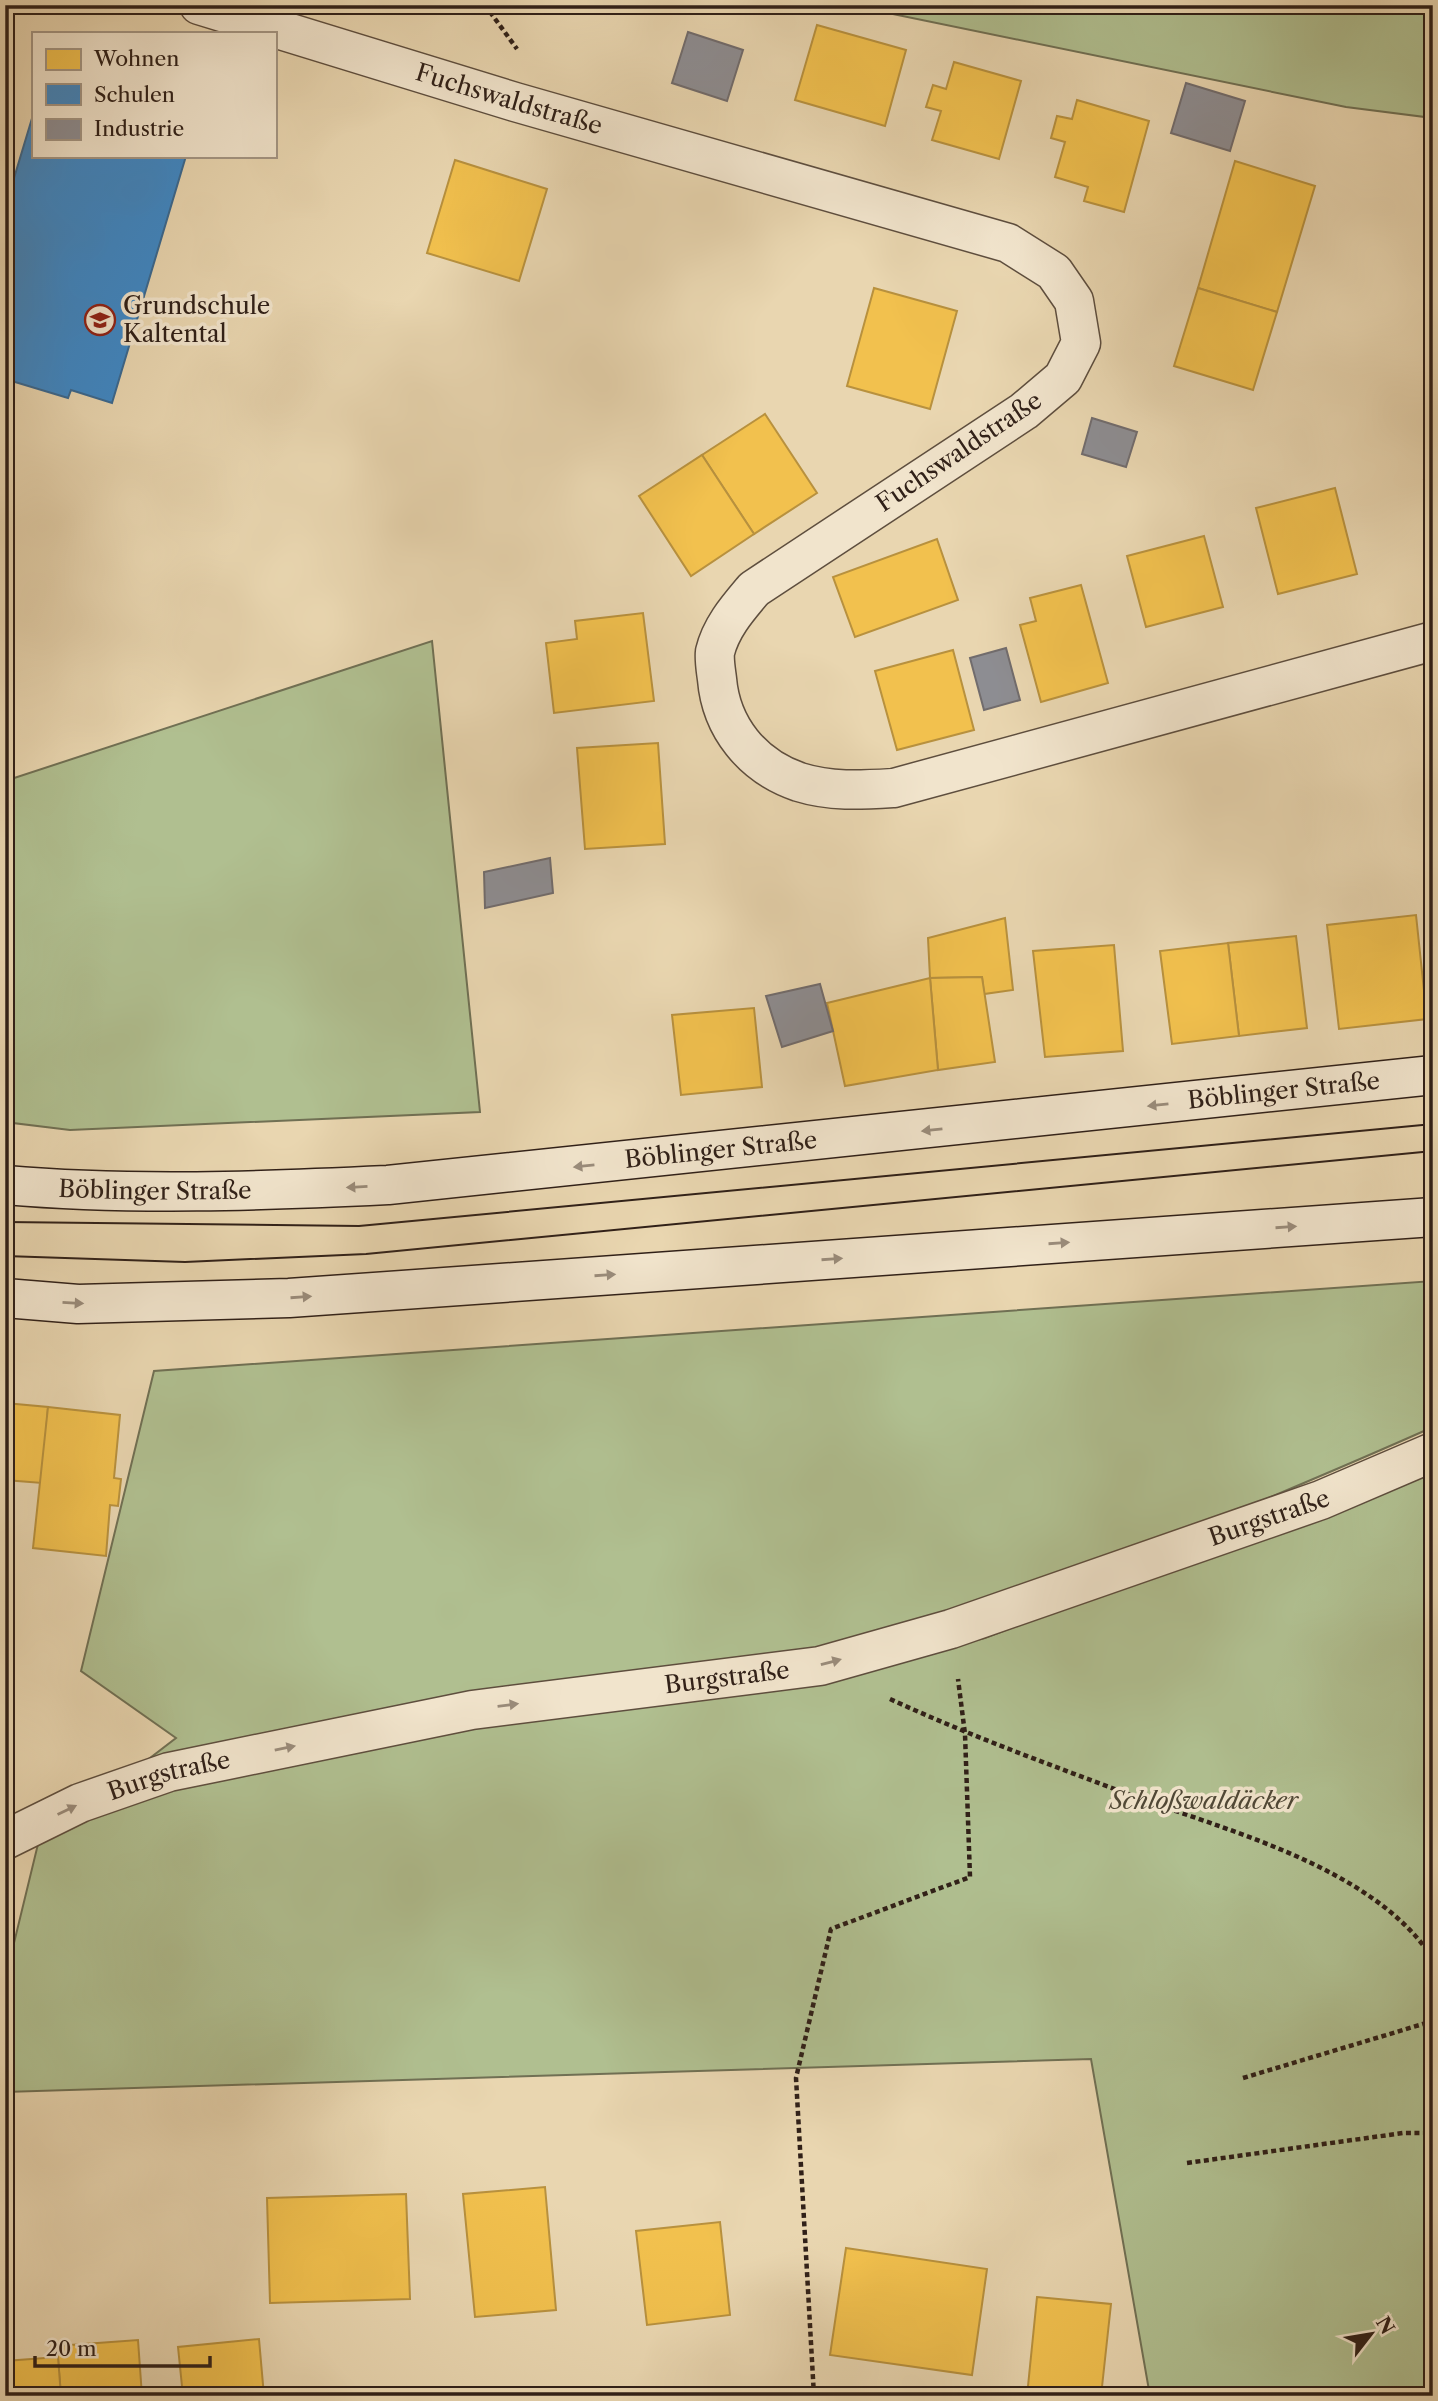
<svg xmlns="http://www.w3.org/2000/svg" width="1438" height="2401" viewBox="0 0 1438 2401" font-family="'Libre Caslon Text',serif">
  <style>
    .green { fill: #b0bf90; stroke: #707054; stroke-width: 2 }
    .homes { fill: #f2c14e; stroke: #b8913e; stroke-width: 2 }
    .schools { fill: #3f88c5; stroke: #3a6991; stroke-width: 2 }
    .industry { fill: #8d8d92; stroke: #716c6d; stroke-width: 2 }
    .lines { fill: none; stroke-linecap: round; stroke-linejoin: round }
    .street-casing { stroke: #5e4e3e; stroke-width: 41 }
    .secondary-casing { stroke: #302018; stroke-width: 41 }
    .path { stroke: #302018; stroke-width: 4.5; stroke-dasharray: 5 3.5; stroke-linecap: butt }
    .street { stroke: #f1e4cc; stroke-width: 38 }
    .secondary { stroke: #f1e4cc; stroke-width: 38 }
    .tram { stroke: #302018; stroke-width: 2 }
    .oneway { fill: #9a8c7b }
    .labels { text-anchor: middle; stroke-width: 7; stroke-linejoin: round; paint-order: stroke }
    .street-label { font-size: 24px; fill: #302018; stroke: #f1e4cc }
    .poi-label { font-size: 24px; fill: #302018; stroke: #f1e4cc; text-anchor: start }
    .park-label { font-size: 24px; font-style: italic; fill: #504836; stroke: #f1e4cc }
  </style>
  <rect width="100%" height="100%" fill="#e9d6b0"/>
  <filter id="stains"><feTurbulence type="fractalNoise" baseFrequency=".00286" numOctaves="4"/><feColorMatrix values="0 0 0 0 .2 0 0 0 0 .09 0 0 0 0 .02 0 0 0 .5 -.17"/></filter>
  <radialGradient id="worn" r=".72"><stop offset=".6" stop-color="#630" stop-opacity="0"/><stop offset="1" stop-color="#630" stop-opacity=".3"/></radialGradient>
  <g class="green">
    <polygon points="849,5 1433,5 1433,118 1346,107"/>
    <polygon points="432,641 480,1112 70,1130 5,1122 5,781"/>
    <path d="M1433,1281V1427C1245,1511 1053,1586 863,1666L985,1638L1433,1469V2396H1150L1091,2059L5,2092V1980L38,1844L176,1738L81,1671L154,1371Z"/>
  </g>
  <g class="homes">
    <polygon points="817,25 906,50 885,126 795,100"/>
    <polygon points="954,62 1021,81 999,159 932,140 941,111 926,107 933,85 946,89"/>
    <polygon points="1077,100 1149,121 1124,212 1084,201 1088,187 1055,177 1065,142 1051,138 1057,116 1072,119"/>
    <polygon points="455,160 547,189 519,281 427,253"/>
    <polygon points="1235,161 1315,186 1277,312 1198,288"/>
    <polygon points="874,288 957,311 930,409 847,386"/>
    <polygon points="1198,288 1277,312 1253,390 1174,366"/>
    <polygon points="765,414 817,493 754,534 702,455"/>
    <polygon points="702,455 754,534 691,576 639,496"/>
    <polygon points="1433,477 1433,511 1424,480"/>
    <polygon points="1335,488 1357,574 1278,594 1256,508"/>
    <polygon points="1204,536 1223,607 1146,627 1127,556"/>
    <polygon points="937,539 958,600 855,637 833,577"/>
    <polygon points="1081,585 1108,683 1041,702 1020,625 1036,621 1030,598"/>
    <polygon points="643,613 654,701 554,713 546,643 577,639 575,621"/>
    <polygon points="953,650 974,730 897,750 875,671"/>
    <polygon points="658,743 665,844 585,849 577,748"/>
    <polygon points="1416,915 1427,1019 1339,1029 1327,925"/>
    <polygon points="1005,918 1013,990 984,994 982,977 930,978 928,938"/>
    <polygon points="1296,936 1307,1028 1239,1036 1228,943"/>
    <polygon points="1228,943 1239,1036 1172,1044 1160,951"/>
    <polygon points="1114,945 1123,1051 1045,1057 1033,951"/>
    <polygon points="982,977 995,1062 938,1070 930,978"/>
    <polygon points="930,978 938,1070 845,1086 827,1003"/>
    <polygon points="754,1008 762,1087 681,1095 672,1015"/>
    <polygon points="5,1403 48,1407 42,1483 5,1480"/>
    <polygon points="48,1407 120,1415 114,1478 121,1479 118,1506 110,1505 106,1556 33,1548"/>
    <polygon points="545,2187 556,2310 475,2317 463,2194"/>
    <polygon points="406,2194 410,2299 270,2303 267,2198"/>
    <polygon points="720,2222 730,2315 647,2325 636,2231"/>
    <polygon points="846,2248 987,2269 972,2375 830,2355"/>
    <polygon points="1037,2297 1111,2304 1101,2396 1027,2396"/>
    <polygon points="259,2339 264,2396 183,2396 178,2347"/>
    <polygon points="138,2340 142,2396 61,2396 57,2346"/>
    <polygon points="58,2357 61,2396 5,2396 5,2361"/>
  </g>
  <polygon class="schools" points="33,115 33,156 186,156 112,403 71,390 68,398 5,379 5,208"/>
  <g class="industry">
    <polygon points="688,32 743,50 727,101 672,83"/>
    <polygon points="1186,83 1245,101 1230,151 1171,133"/>
    <polygon points="1092,418 1137,432 1126,467 1082,454"/>
    <polygon points="1006,648 1020,700 984,710 970,658"/>
    <polygon points="550,858 553,893 485,908 484,872"/>
    <polygon points="820,984 833,1031 782,1047 766,996"/>
  </g>
  <g class="lines">
    <g class="street-casing">
      <g id="street">
        <path id="s1" d="M199,5L515,102L1008,243L1054,272L1074,301L1081,343L1063,378L1024,411L754,589C738,608 721,627 715,652C714,660 716,671 717,679C721,727 752,766 799,782C831,792 861,790 894,788L1433,641"/>
        <path id="s2" d="M5,1840L80,1803L169,1772L472,1710L820,1666L951,1629L1321,1500L1433,1452"/>
      </g>
    </g>
    <g class="secondary-casing">
      <g id="secondary">
        <path id="s3" d="M5,1185C133,1196 260,1191 388,1185L1433,1075"/>
        <polyline points="5,1298 78,1304 289,1298 1433,1217"/>
      </g>
    </g>
    <g class="path">
      <polyline points="485,5 517,49"/>
      <path d="M890,1699C968,1735 1048,1764 1128,1794C1226,1831 1373,1866 1433,1959"/>
      <polyline points="1243,2078 1433,2021"/>
      <polyline points="1187,2163 1403,2133 1433,2133"/>
      <polyline points="814,2396 796,2078 831,1929 970,1877 965,1734 958,1679"/>
    </g>
    <use href="#street" class="street"/>
    <use href="#secondary" class="secondary"/>
    <g class="tram">
      <polyline points="5,1222 359,1226 1433,1124"/>
      <polyline points="5,1256 185,1262 366,1254 1433,1151"/>
    </g>
  </g>
  <defs><path id="oneway-solid" d="M-6-.8H1V-3.2L6.5 0L1 3.2V.8H-6Z" transform="scale(1.75)"/></defs>
  <g class="oneway">
    <use href="#oneway-solid" transform="translate(1158 1105) rotate(174)"/>
    <use href="#oneway-solid" transform="translate(932 1130) rotate(174)"/>
    <use href="#oneway-solid" transform="translate(584 1166) rotate(174)"/>
    <use href="#oneway-solid" transform="translate(357 1187) rotate(177)"/>
    <use href="#oneway-solid" transform="translate(1286 1227) rotate(-4)"/>
    <use href="#oneway-solid" transform="translate(1059 1243) rotate(-4)"/>
    <use href="#oneway-solid" transform="translate(832 1259) rotate(-4)"/>
    <use href="#oneway-solid" transform="translate(605 1275) rotate(-4)"/>
    <use href="#oneway-solid" transform="translate(301 1297) rotate(-4)"/>
    <use href="#oneway-solid" transform="translate(73 1303) rotate(3)"/>
    <use href="#oneway-solid" transform="translate(831 1662) rotate(-15)"/>
    <use href="#oneway-solid" transform="translate(508 1705) rotate(-7)"/>
    <use href="#oneway-solid" transform="translate(285 1748) rotate(-12)"/>
    <use href="#oneway-solid" transform="translate(67 1810) rotate(-26)"/>
  </g>
  <defs>
    <g id="school-ring" transform="scale(1.575)"><circle r="9.5" fill="#f1e4cc" stroke="#8f2418" stroke-width="1.5"/><path d="M0-5L7-2L0 1L-7-2ZM-4 1L0 2.5L4 1V4Q0 6-4 4Z" fill="#8f2418"/></g>
  </defs>
  <g fill-rule="evenodd">
    <use href="#school-ring" x="100" y="320"/>
  </g>
  <g class="labels">
    <g class="street-label">
      <text dy="8" stroke="none"><textPath href="#s1" startOffset="324">Fuchswaldstraße</textPath></text>
      <text transform="translate(959 452) rotate(-34)" y="8">Fuchswaldstraße</text>
      <text dy="8" stroke="none"><textPath href="#s3" startOffset="1284">Böblinger Straße</textPath></text>
      <text dy="8" stroke="none"><textPath href="#s3" startOffset="718">Böblinger Straße</textPath></text>
      <text dy="8" stroke="none"><textPath href="#s3" startOffset="150">Böblinger Straße</textPath></text>
      <text dy="8" stroke="none"><textPath href="#s2" startOffset="1311">Burgstraße</textPath></text>
      <text dy="8" stroke="none"><textPath href="#s2" startOffset="744">Burgstraße</textPath></text>
      <text dy="8" stroke="none"><textPath href="#s2" startOffset="177">Burgstraße</textPath></text>
    </g>
    <g class="poi-label">
      <text x="123" y="314">Grundschule<tspan x="123" dy="28">Kaltental</tspan></text>
    </g>
    <g class="park-label">
      <text x="1204" y="1809">Schloßwaldäcker</text>
    </g>
  </g>
  <rect width="1438" height="2401" fill="none" stroke="#e9d6b0" stroke-width="28"/>
  <rect x="7" y="7" width="1424" height="2387" fill="none" stroke="#302018" stroke-width="3.5"/>
  <rect x="14" y="14" width="1410" height="2373" fill="none" stroke="#302018" stroke-width="2"/>
  <rect x="32" y="32" width="245" height="126" fill="#f1e4cc" stroke="#a49684" stroke-width="2"/>
  <rect x="46" y="49" width="35" height="21" fill="#f2c14e" stroke="#a49684" stroke-width="2"/>
  <text x="94" y="66" font-size="21" fill="#302018">Wohnen</text>
  <rect x="46" y="84" width="35" height="21" fill="#3f88c5" stroke="#a49684" stroke-width="2"/>
  <text x="94" y="102" font-size="21" fill="#302018">Schulen</text>
  <rect x="46" y="119" width="35" height="21" fill="#8d8d92" stroke="#a49684" stroke-width="2"/>
  <text x="94" y="136" font-size="21" fill="#302018">Industrie</text>
  <g transform="translate(1371 2334) rotate(59)" stroke="#f1e4cc" stroke-width="5" paint-order="stroke">
  <path d="M0-5L12 26L0 18L-12 26Z" fill="#302018"/>
  <text y="-10" font-size="19" font-weight="bold" text-anchor="middle" fill="#302018">N</text>
  </g>
  <path d="M35 2356v10h175v-10" fill="none" stroke="#302018" stroke-width="3.5"/>
  <text x="46" y="2356" font-size="21" fill="#302018" stroke="#f1e4cc" stroke-width="5" paint-order="stroke">20 m</text>
  <rect width="100%" height="100%" filter="url(#stains)"/>
  <rect width="100%" height="100%" fill="url(#worn)"/>
</svg>
